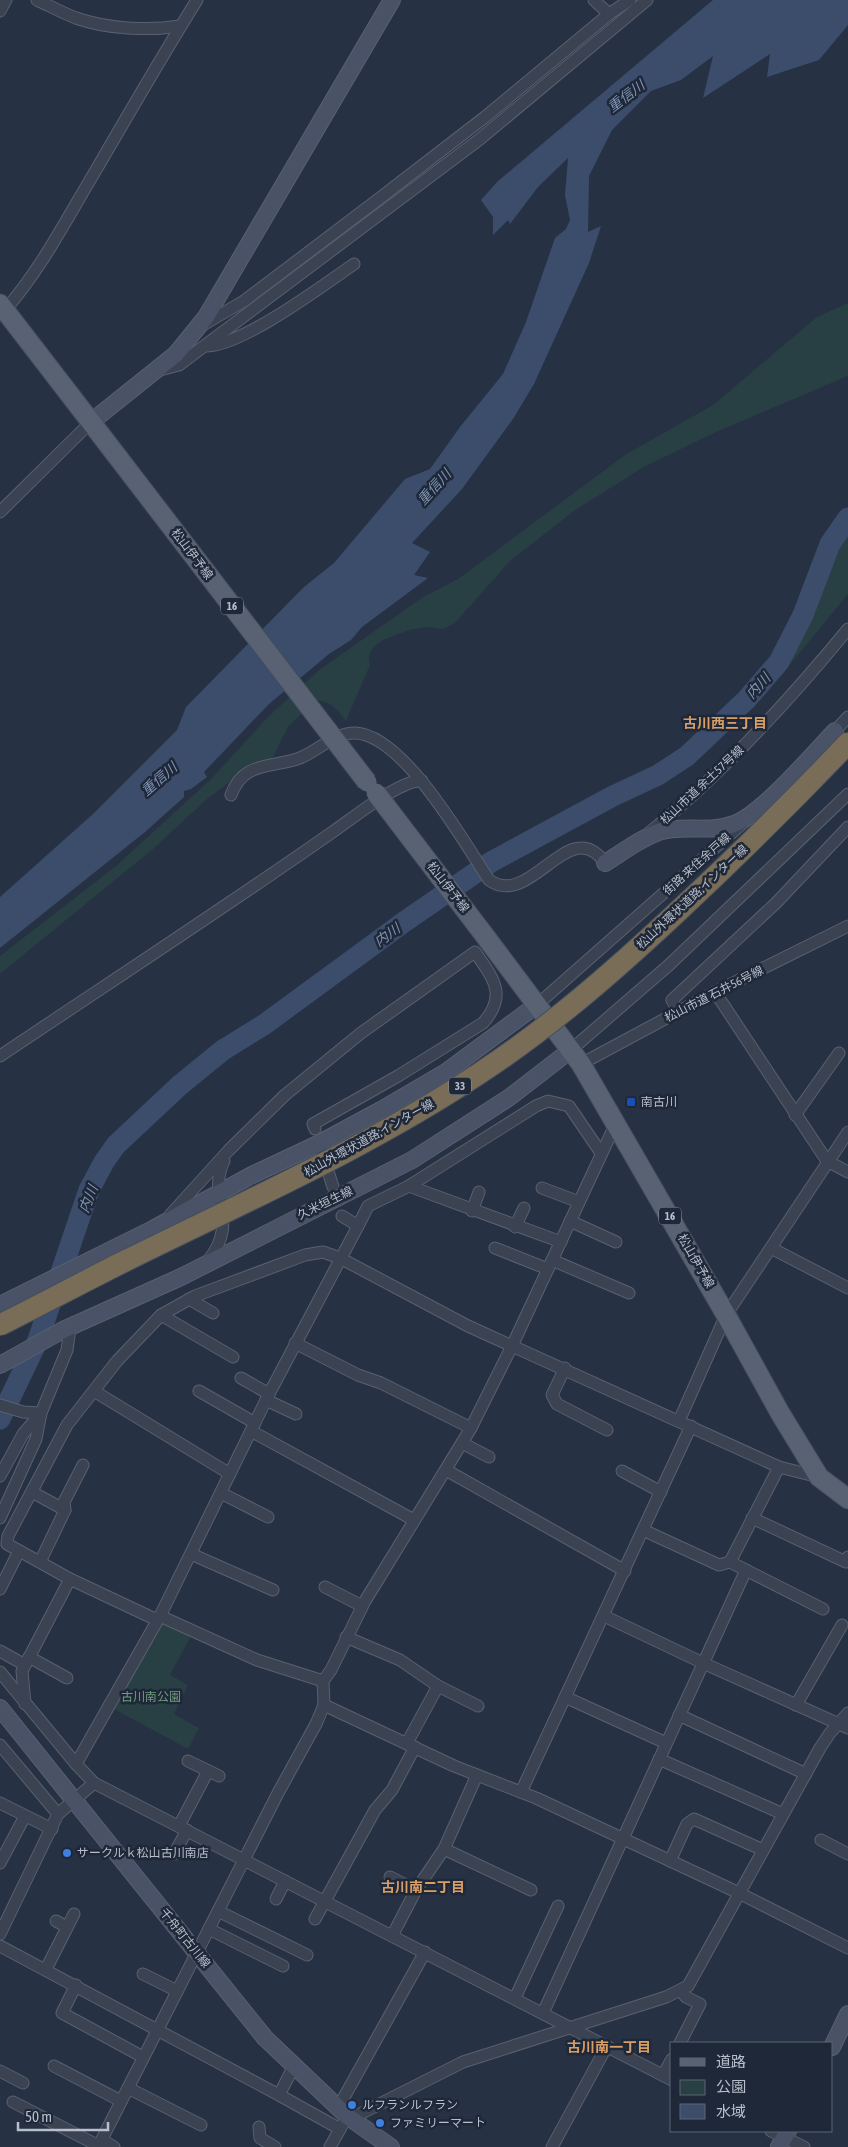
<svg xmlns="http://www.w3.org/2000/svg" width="848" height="2147" viewBox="0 0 848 2147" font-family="'Asap Condensed','Noto Sans JP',sans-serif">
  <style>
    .green { fill: #283f44 }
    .water { fill: #3c4d6c }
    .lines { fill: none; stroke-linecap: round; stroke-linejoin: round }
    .river { stroke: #3c4d6c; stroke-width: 21 }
    .street-casing { stroke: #596170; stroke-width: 13 }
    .secondary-casing { stroke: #596170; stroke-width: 18 }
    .primary-casing { stroke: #444c5c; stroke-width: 21 }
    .street { stroke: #3b4353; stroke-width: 11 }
    .secondary { stroke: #495266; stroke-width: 16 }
    .primary { stroke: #596272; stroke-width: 19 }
    .primary-bridge-casing { stroke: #444c5c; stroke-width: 21; stroke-linecap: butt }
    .highway-bridge-casing { stroke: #454e5d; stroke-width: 23; stroke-linecap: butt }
    .primary-bridge { stroke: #596272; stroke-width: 19 }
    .highway-bridge { stroke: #796d58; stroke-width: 21 }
    .transit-dot { fill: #1a4fb4; stroke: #1f2838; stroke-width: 2 }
    .shop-dot { fill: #3f7fe0; stroke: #1f2838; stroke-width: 2 }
    .labels { text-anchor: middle; stroke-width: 5; stroke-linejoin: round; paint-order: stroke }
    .shield { fill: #1f2838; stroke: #8a92a0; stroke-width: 1 }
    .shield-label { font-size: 11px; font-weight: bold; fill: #b8bfcc }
    .street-label { font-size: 12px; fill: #b8bfcc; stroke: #1f2838 }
    .poi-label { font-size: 12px; fill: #b8bfcc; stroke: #1f2838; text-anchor: start }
    .park-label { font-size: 12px; fill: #6f9e7c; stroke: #1f2838 }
    .water-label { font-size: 14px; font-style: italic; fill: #7f93b4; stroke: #1f2838 }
    .neighbourhood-label { font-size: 14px; font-weight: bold; fill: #d89e67; stroke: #1f2838 }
  </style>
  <rect width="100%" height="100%" fill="#263143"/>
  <g class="green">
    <path d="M848,303V376L716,432L642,468L574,511L510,561L455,623L443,629L427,627L409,630L383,640L374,647L369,655L370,665L346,721C337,710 331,701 316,700L288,727L272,759L254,763L206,800L153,849L0,974V956L116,866L211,779L267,718L319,670L423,597L458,579L625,455L713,405L817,317Z"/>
    <polygon points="848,528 848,594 788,667 827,576 835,545"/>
    <polygon points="161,1622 191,1636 170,1675 188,1685 174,1714 199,1728 188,1749 112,1708"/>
  </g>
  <polygon class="water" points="713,0 848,0 848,25 819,60 767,77 770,54 703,98 713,56 681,80 651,91 612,130 589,176 588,232 601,226 589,263 534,384 513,419 462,489 412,543 430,552 414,575 428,578 362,627 351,640 329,654 269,704 204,772 207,777 191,789 184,791 184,797 145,832 0,948 0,897 93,814 177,730 186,707 304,587 334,563 405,479 430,469 460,427 503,374 526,322 555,238 566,229 570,220 565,195 568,158 538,187 510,224 508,220 493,235 493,217 481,200 497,182"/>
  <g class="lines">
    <polyline class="river" points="0,1419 38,1340 89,1190 104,1162 116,1145 180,1085 223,1050 265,1024 404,922 491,862 613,796 658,775 687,756 747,699 779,662 803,615 830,544 848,518"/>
    <g class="street-casing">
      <g id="street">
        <path d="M37,0C50,6 63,13 76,18C107,29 148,31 180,26"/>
        <polyline points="594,0 609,14 630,0"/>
        <polyline points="0,11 6,0"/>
        <path d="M5,310C42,268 67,218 96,170C129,113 162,56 197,0"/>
        <polyline points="201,326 244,301 380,198 485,117 609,14"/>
        <path d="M206,346C242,346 322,286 354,264"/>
        <polyline points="160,370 179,365 480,139 647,0"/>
        <polyline points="0,512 91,422"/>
        <polyline points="839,736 835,731 848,717"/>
        <path d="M231,795C243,762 269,768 297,759C316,753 334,732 356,733C404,736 464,842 489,880C531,910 569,812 605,863"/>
        <path d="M650,832C724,772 788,702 848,629"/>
        <polyline points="715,992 827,1161 848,1172"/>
        <polyline points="538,1004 743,823"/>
        <polyline points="678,1011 672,1000 776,903 848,827"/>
        <polyline points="572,1049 669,965 848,794"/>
        <path d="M0,1056C112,981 224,908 334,831C353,818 401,779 422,781"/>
        <polyline points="581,1064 715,992 848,926"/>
        <polyline points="795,1115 839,1053"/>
        <polyline points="322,1152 333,1187"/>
        <polyline points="409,1186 536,1106 548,1101 569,1106 601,1153"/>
        <polyline points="542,1188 579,1202"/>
        <polyline points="472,1211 479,1192"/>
        <path d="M170,1215L229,1150L285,1095L361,1033L475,952C493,978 508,995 483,1023L398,1076L313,1124L315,1129"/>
        <polyline points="570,1221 616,1242"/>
        <polyline points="358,1226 368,1206 409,1186 561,1242"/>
        <polyline points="515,1227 524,1208"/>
        <polyline points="495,1248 548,1269"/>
        <polyline points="771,1248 848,1288"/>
        <polyline points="552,1260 629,1293"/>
        <path d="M208,1261C241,1219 206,1198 224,1161"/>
        <polyline points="189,1299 213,1313"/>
        <polyline points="161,1315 233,1357"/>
        <polyline points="295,1343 358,1375 381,1383 471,1428"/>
        <polyline points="565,1368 552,1395 557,1404 607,1430"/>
        <polyline points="241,1378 269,1394"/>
        <polyline points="94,1391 230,1474"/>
        <polyline points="199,1391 255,1423"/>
        <polyline points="266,1400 296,1414"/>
        <polyline points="0,1405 23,1412 41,1413"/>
        <polyline points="679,1421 726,1315 848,1132"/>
        <polyline points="251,1431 414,1520"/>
        <polyline points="462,1443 489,1457"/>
        <polyline points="779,1467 730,1562 823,1609"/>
        <polyline points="446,1470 625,1571"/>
        <polyline points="622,1471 661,1492"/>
        <polyline points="0,1476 23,1434 40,1414"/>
        <polyline points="32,1492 65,1510"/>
        <polyline points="221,1493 268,1517"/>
        <polyline points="0,1518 36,1439 41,1413 67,1350 70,1328"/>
        <polyline points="752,1518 846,1562 848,1557"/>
        <polyline points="643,1530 719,1565 730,1562"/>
        <polyline points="191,1554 273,1590"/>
        <polyline points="40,1562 65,1510 64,1502 83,1465"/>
        <polyline points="70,1579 157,1620"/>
        <polyline points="325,1587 362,1606"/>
        <polyline points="0,1589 19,1551"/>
        <polyline points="160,1616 257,1660 323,1681"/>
        <polyline points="604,1616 703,1663 848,1728"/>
        <polyline points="346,1637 400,1660 438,1686 478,1706"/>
        <polyline points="0,1651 25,1665"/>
        <polyline points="29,1657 67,1678"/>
        <polyline points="0,1672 76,1764"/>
        <polyline points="565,1697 666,1743"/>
        <polyline points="25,1704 22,1671 70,1579 7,1544 8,1536 67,1425 117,1361 161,1315 195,1296 305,1255 323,1252 340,1258 468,1326 779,1467 819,1477"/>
        <polyline points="324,1705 454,1766 536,1798 739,1893 848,1948"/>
        <polyline points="796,1705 842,1625"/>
        <polyline points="679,1715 806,1774"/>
        <polyline points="407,1743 438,1686"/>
        <polyline points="0,1745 58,1814"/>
        <polyline points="659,1759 783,1814"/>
        <polyline points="188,1761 219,1776"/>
        <polyline points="94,1783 672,2080"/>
        <polyline points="521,1792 691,1426"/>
        <polyline points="0,1803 52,1829"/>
        <polyline points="179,1826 208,1771"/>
        <polyline points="821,1840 848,1854"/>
        <polyline points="444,1849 531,1890"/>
        <polyline points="174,1854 187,1830"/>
        <polyline points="670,1861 687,1824 694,1819 763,1850"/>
        <polyline points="0,1863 25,1816"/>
        <polyline points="390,1877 416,1890"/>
        <polyline points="276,1899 285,1881"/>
        <polyline points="218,1911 307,1955"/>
        <polyline points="315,1919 375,1810 392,1790 415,1747"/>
        <polyline points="56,1921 67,1927"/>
        <polyline points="209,1929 283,1966"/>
        <polyline points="0,1934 58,1814 94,1783 76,1764 160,1616 269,1394 358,1226 342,1216"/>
        <polyline points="392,1936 416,1890 444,1849 477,1775"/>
        <polyline points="0,1946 279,2095 294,2066"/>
        <polyline points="46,1969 74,1914"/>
        <polyline points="143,1974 177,1991"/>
        <polyline points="76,1985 62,2013 143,2057"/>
        <polyline points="515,1998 558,1906"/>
        <polyline points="543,2013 746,1570"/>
        <polyline points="680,2043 700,2004 686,1997 681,1991"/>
        <polyline points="54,2066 121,2101"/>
        <polyline points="0,2071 23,2083"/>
        <polyline points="663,2075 672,2059"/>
        <polyline points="128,2088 201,2125"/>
        <polyline points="279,2095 340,2129"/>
        <polyline points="13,2102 99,2146"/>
        <polyline points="338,2108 425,1952"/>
        <polyline points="350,2119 463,2062 666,1997 688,1986 820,1748 830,1733 848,1713"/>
        <polyline points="259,2127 260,2138 275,2147"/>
        <polyline points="771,2131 804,2147"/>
        <polyline points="102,2140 114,2147"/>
        <polyline points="98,2147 278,1793 316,1724 324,1705 323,1681 331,1670 365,1601 471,1428 513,1344 616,1123"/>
        <polyline points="330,2147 344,2122"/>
        <polyline points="552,2147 607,2046"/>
      </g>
    </g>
    <g class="secondary-casing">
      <g id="secondary">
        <polyline points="91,422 176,354 206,317 392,0"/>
        <path d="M605,863C623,852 642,837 662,831C686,825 711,833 734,824C761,815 813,754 835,731"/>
        <polyline points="0,1305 153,1229 252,1175 318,1144 381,1110 446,1072 538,1004"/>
        <polyline points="0,1365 63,1330 181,1277 412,1160 510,1097 572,1049"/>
        <polyline points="0,1708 265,2038 347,2116 391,2147"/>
        <polyline points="832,2047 848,2014"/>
        <polyline points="779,2147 788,2131"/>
      </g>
    </g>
    <g class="primary-casing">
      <g id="primary">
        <polyline points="0,304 97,430"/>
        <polyline points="485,936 581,1064 726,1315 780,1413 819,1477 848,1499"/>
      </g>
    </g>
    <use href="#street" class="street"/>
    <use href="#secondary" class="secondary"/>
    <use href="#primary" class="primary"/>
    <g class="primary-bridge-casing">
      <g id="primary-bridge">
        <polyline points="97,430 367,782"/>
        <polyline points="376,793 485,936"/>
      </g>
    </g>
    <g class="highway-bridge-casing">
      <path id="highway-bridge" d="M0,1325C42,1304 83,1282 125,1261C246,1201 367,1148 480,1073C550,1027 613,972 674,915C733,860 792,802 848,743"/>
    </g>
    <use href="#primary-bridge" class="primary-bridge"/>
    <use href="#highway-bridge" class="highway-bridge"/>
  </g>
  <rect class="transit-dot" x="626" y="1097" width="10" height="10" rx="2.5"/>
  <g class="shop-dot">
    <circle cx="67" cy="1853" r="5"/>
    <circle cx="352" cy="2105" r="5"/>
    <circle cx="380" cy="2123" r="5"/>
  </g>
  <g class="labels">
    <g class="shield">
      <rect x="221" y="597.5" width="22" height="17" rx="4"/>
      <rect x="449" y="1077.5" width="22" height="17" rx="4"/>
      <rect x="659" y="1207.5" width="22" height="17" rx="4"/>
    </g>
    <g class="shield-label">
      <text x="232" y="610">16</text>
      <text x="460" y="1090">33</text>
      <text x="670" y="1220">16</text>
    </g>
    <g class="street-label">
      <text transform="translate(192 554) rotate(53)" y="4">松山伊予線</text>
      <text transform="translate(702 785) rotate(-43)" y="4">松山市道 余土57号線</text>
      <text transform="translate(697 864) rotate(-42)" y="4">街路 来住余戸線</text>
      <text transform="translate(448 887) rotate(52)" y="4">松山伊予線</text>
      <text transform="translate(692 897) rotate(-43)" y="4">松山外環状道路;インター線</text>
      <text transform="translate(714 994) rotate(-27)" y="4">松山市道 石井56号線</text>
      <text transform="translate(369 1138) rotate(-29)" y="4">松山外環状道路;インター線</text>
      <text transform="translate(325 1203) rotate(-26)" y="4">久米垣生線</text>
      <text transform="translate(696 1261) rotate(60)" y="4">松山伊予線</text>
      <text transform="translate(185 1938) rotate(51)" y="4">千舟町古川線</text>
    </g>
    <g class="poi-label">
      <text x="641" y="1106">南古川</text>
      <text x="77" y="1857">サークルｋ松山古川南店</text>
      <text x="362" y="2109">ルフランルフラン</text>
      <text x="390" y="2127">ファミリーマート</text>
    </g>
    <g class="park-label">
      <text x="151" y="1701">古川南公園</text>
    </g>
    <g class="water-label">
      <text transform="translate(626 96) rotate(-37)" y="5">重信川</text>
      <text transform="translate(434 487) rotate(-48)" y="5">重信川</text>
      <text transform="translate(758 686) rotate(-48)" y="5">内川</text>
      <text transform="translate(159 779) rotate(-41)" y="5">重信川</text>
      <text transform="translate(387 935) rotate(-35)" y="5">内川</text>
      <text transform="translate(88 1199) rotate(-68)" y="5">内川</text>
    </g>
    <g class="neighbourhood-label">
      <text x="725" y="728">古川西三丁目</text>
      <text x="423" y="1892">古川南二丁目</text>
      <text x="609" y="2052">古川南一丁目</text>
    </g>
  </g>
  <rect x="670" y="2042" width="162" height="90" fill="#1f2838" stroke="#5c6473"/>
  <rect x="680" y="2058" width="25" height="8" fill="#596272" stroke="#5c6473"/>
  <text x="716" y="2067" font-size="15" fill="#b8bfcc">道路</text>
  <rect x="680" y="2080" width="25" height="15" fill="#283f44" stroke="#5c6473"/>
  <text x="716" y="2092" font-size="15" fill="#b8bfcc">公園</text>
  <rect x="680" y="2104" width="25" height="15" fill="#3c4d6c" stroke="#5c6473"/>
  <text x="716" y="2117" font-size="15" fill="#b8bfcc">水域</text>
  <path d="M18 2122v8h90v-8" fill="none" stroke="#b8bfcc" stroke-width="2.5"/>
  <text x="25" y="2122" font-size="15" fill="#b8bfcc" stroke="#1f2838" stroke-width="4" paint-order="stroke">50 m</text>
</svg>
